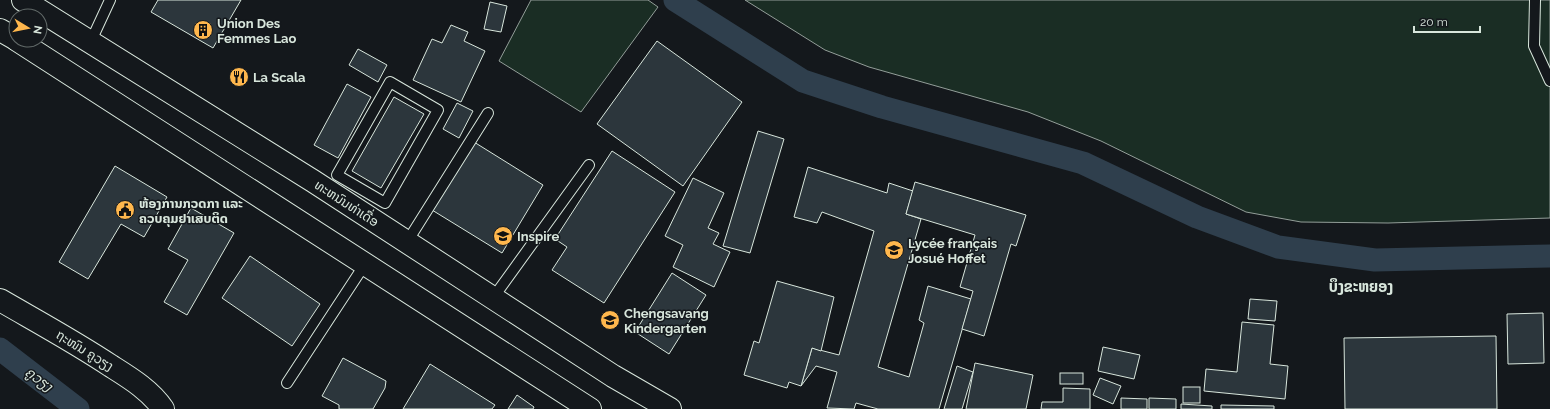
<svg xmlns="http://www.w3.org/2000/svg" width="1550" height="409" viewBox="0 0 1550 409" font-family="Raleway,'Noto Sans Lao',sans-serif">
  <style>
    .green { fill: #1a2d24; stroke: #939e99 }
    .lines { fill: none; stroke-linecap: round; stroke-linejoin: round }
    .canal { stroke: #2f3f4d; stroke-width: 23 }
    .building { fill: #2c363c; stroke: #d8e6dc }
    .lane-casing { stroke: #d8e6dc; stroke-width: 12 }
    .secondary-casing { stroke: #d8e6dc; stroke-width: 24 }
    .primary-casing { stroke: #d8e6dc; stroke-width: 24 }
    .lane { stroke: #14181c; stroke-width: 10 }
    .secondary { stroke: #14181c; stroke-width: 22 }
    .primary { stroke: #14181c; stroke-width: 22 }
    .labels { text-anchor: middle; stroke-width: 3; stroke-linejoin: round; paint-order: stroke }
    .poi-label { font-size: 13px; font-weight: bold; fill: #d8e6dc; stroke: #14181c; text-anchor: start }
    .street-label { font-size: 13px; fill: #d8e6dc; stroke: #14181c }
    .water-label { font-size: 14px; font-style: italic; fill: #d8e6dc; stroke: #14181c }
    .quarter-label { font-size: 15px; font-weight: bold; fill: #d8e6dc; stroke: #14181c }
  </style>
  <rect width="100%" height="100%" fill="#14181c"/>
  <g class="green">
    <polygon points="531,0 648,0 658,7 581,112 499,61"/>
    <polygon points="745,0 1550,0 1550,218 1388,223 1301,222 1246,212 1101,141 1028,112 869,67 825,50"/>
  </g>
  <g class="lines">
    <g class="canal">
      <polyline points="675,0 803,81 882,107 1083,163 1197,217 1278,247 1375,260 1550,256"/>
      <polyline points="0,349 78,409"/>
    </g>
  </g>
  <g class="building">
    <polygon points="158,0 241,0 213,48 151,12"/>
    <polygon points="490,2 507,6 501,32 484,29"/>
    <polygon points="451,25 468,32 464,41 485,51 461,102 413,80 432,39 442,43"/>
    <polygon points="657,41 742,102 683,186 597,124"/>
    <polygon points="358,49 387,65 378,82 349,65"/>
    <polygon points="347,84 371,97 338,158 314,145"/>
    <polygon points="394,97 424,114 381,188 352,171"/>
    <polygon points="457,103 473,111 459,138 443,129"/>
    <polygon points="758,131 784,139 750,253 723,246"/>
    <polygon points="474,142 543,185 502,253 432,210"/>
    <polygon points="612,151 675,192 604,303 552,270 567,247 555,239"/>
    <polygon points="115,166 167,197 144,237 121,224 88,279 59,262"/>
    <polygon points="808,167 887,193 889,183 913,191 906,214 921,219 878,367 909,377 924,323 919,320 928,286 971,299 939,409 878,409 856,403 854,409 827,408 837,372 816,366 801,386 812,348 839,355 874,231 822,212 817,223 794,217"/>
    <polygon points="693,178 724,193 708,228 719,233 713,244 730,252 714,287 673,267 683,245 665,236"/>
    <polygon points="915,182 1026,215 1016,246 1011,244 984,336 962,329 973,291 960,287 975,235 906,214"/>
    <polygon points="191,208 234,233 187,315 164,302 188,260 168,249"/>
    <polygon points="250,256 320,304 292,346 222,298"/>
    <polygon points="672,273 706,295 669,354 635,332"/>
    <polygon points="777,281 834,297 821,351 812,348 801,386 789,382 787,388 744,375 754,341 759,343"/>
    <polygon points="1250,299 1277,301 1275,321 1248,319"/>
    <polygon points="1543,313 1544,363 1508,364 1507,314"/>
    <polygon points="1242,322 1274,325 1270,364 1288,366 1285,399 1204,391 1206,369 1237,372"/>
    <polygon points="1496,336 1497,409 1345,409 1344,338"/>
    <polygon points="1103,347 1140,355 1134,379 1098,371"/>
    <polygon points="343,358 386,381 385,388 373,409 339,409 339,405 322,396"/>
    <polygon points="975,363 1033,375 1026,409 966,409"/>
    <polygon points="430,364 495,405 492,409 403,409"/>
    <polygon points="957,366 973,372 962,409 944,409"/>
    <rect x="1060" y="373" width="23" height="11"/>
    <polygon points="1100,378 1121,386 1113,404 1093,395"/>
    <rect x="1183" y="387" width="17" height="16"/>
    <polygon points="1063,388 1090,389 1090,409 1041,409 1042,402 1063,402"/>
    <polygon points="517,395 534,407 533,409 508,409"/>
    <polygon points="1121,398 1147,399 1147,409 1121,409"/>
    <polygon points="1149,398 1176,399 1176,409 1149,409"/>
    <polygon points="1181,404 1212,406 1212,409 1181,409"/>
    <polygon points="1221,405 1274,406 1274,409 1221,409"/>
  </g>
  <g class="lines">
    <g class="lane-casing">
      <g id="lane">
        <polyline points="1535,0 1534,46 1550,81"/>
        <polyline points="91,41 110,0"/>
        <polygon points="390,82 438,110 385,203 337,175"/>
        <polyline points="407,242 488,113"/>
        <polyline points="493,298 589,165"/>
        <polyline points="287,383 365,264"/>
      </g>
    </g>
    <g class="secondary-casing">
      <path id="secondary" d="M0,300C38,322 75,342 111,366C130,378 150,390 163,409"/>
    </g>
    <g class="primary-casing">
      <g id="primary">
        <polyline points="23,0 313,181 613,376 670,409"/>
        <polyline points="0,30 16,39"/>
        <polyline points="17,40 590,409"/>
      </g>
    </g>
    <use href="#lane" class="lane"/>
    <use href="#secondary" class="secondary"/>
    <use href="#primary" class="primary"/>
  </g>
  <defs>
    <g id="building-disc" transform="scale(1)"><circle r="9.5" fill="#ffb74d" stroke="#14181c"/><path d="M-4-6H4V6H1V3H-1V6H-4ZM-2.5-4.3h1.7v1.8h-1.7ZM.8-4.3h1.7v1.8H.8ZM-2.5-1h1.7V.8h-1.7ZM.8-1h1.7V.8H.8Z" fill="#111"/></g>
    <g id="restaurant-disc" transform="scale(1)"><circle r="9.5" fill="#ffb74d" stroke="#14181c"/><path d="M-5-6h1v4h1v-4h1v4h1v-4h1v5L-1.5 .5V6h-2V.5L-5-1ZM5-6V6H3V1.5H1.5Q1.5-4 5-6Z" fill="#111"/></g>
    <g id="civic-disc" transform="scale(1)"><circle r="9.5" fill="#ffb74d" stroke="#14181c"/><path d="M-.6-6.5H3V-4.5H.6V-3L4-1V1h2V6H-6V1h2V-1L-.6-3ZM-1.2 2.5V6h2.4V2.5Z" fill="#111"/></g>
    <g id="school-disc" transform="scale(1)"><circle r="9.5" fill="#ffb74d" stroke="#14181c"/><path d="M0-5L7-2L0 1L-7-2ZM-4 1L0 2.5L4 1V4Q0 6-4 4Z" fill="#111"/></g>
  </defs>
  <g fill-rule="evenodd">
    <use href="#building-disc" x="203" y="30"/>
    <use href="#restaurant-disc" x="239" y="77"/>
    <use href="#civic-disc" x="125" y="210"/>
    <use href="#school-disc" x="503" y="236"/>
    <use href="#school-disc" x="894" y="250"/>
    <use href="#school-disc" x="610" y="320"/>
  </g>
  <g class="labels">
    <g class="poi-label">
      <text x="217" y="28">Union Des<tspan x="217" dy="15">Femmes Lao</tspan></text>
      <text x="253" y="82">La Scala</text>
      <text x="139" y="208">ຫ້ອງການກວດກາ ແລະ<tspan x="139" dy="15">ຄວບຄຸມຢາເສບຕິດ</tspan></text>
      <text x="517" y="241">Inspire</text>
      <text x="908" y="248">Lycée français<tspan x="908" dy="15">Josué Hoffet</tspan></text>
      <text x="624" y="318">Chengsavang<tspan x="624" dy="15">Kindergarten</tspan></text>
    </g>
    <g class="street-label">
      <text transform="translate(347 203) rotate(33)" y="5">ທະຫນົນທ່າເດື່ອ</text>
      <text transform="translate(85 350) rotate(32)" y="5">ຖະໜົນ ຄູວຽງ</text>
    </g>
    <g class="water-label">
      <text transform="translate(39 379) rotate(37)" y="5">ຄູວຽງ</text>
    </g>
    <g class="quarter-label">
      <text x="1361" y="292">ບຶງຂະຫຍອງ</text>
    </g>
  </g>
  <g transform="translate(28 28) rotate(100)"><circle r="19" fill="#14181c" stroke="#626a69"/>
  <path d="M0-3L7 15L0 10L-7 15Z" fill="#ffb74d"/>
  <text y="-6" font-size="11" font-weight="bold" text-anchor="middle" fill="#d8e6dc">N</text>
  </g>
  <path d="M1414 26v6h66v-6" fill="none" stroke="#d8e6dc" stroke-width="2"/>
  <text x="1420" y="26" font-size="12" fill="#d8e6dc" stroke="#14181c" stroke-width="3" paint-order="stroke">20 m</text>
</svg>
